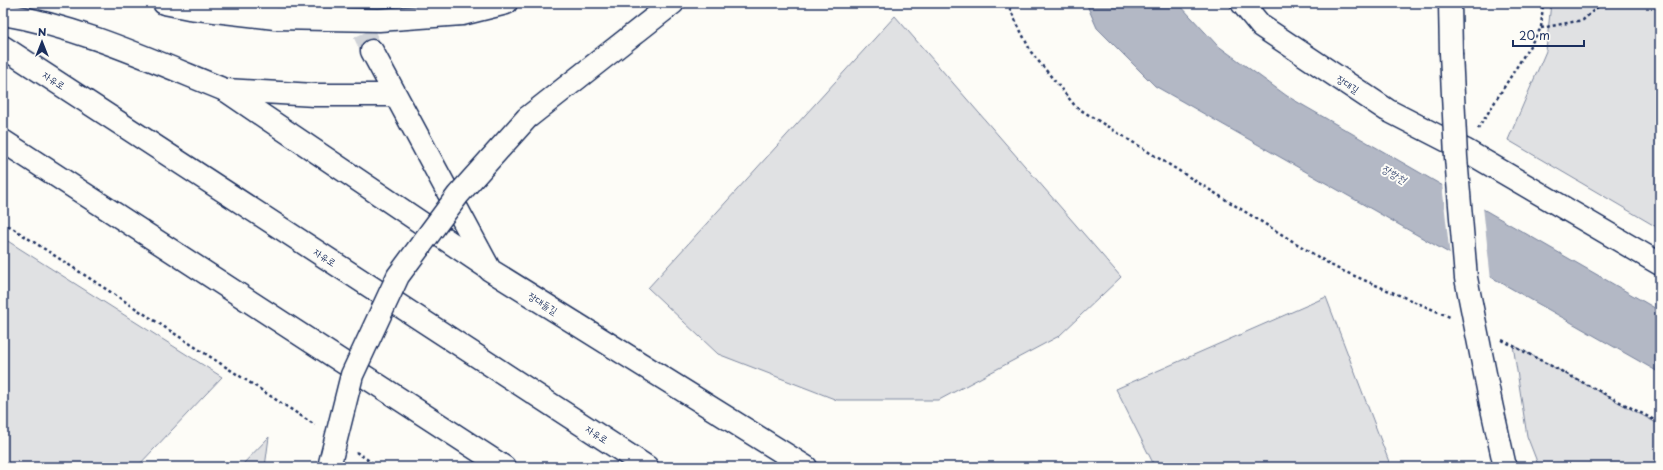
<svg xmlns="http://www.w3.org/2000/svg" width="1663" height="470" viewBox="0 0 1663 470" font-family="'Playpen Sans','Poor Story',sans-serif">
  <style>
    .green { fill: #e0e1e3; stroke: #7e88a0 }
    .water { fill: #b3b8c5; stroke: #76819c }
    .pier { fill: #fdfcf7 }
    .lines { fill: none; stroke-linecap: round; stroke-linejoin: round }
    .minor-tunnel { stroke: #d0d3d8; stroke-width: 22; stroke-dasharray: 22 11; stroke-linecap: butt }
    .minor-casing { stroke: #1b2f5e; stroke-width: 25 }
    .trunk-casing { stroke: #1b2f5e; stroke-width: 25 }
    .path { stroke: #1b2f5e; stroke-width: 2.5; stroke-dasharray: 3 3; stroke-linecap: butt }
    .minor { stroke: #fdfcf7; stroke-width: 22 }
    .trunk { stroke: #fdfcf7; stroke-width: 22 }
    .trunk-bridge-casing { stroke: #1b2f5e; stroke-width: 25; stroke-linecap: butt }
    .trunk-bridge { stroke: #fdfcf7; stroke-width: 22 }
    .labels { text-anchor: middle; stroke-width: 4; stroke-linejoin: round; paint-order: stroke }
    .street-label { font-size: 10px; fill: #1b2f5e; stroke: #fdfcf7 }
    .water-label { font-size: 11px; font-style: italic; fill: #49587d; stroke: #fdfcf7 }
  </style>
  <rect width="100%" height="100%" fill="#fdfcf7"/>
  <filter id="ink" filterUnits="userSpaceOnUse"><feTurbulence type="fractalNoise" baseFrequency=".025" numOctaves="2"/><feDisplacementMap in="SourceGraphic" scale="8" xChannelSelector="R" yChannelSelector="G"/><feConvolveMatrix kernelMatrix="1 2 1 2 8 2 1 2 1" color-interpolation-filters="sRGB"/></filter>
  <g filter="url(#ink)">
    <g class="green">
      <polygon points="1551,3 1660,3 1660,229 1508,140 1546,51"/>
      <polygon points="895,16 1121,277 1059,336 939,400 837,400 718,354 648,288"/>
      <polygon points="3,238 222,377 137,467 3,467"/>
      <polygon points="1326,297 1391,467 1155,467 1116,389"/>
      <polygon points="1513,345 1660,425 1660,467 1539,467 1527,436"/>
      <polygon points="269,437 265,467 240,467"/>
    </g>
    <polygon class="water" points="1086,3 1178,3 1217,45 1287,96 1660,311 1660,373 1155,86 1097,28"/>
    <polygon class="pier" points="1442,184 1483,207 1491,280 1450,257"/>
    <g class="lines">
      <polyline class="minor-tunnel" points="350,3 372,51"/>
      <g class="minor-casing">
        <g id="minor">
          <polyline points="1242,3 1261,26 1387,110 1465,150 1660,264"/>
          <polyline points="372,51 490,270 806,467"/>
          <polyline points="225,90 488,268"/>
          <polyline points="225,90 315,95 395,95"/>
        </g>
      </g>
      <g class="trunk-casing">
        <g id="trunk">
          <polyline points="164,3 189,8 275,18 379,20 462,14 506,3"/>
          <polyline points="1450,3 1451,53"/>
          <path d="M3,14C80,27 153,61 225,90"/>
          <polyline points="3,47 647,467"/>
          <polyline points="527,118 673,3"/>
          <polyline points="3,141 504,467"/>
          <polyline points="1491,404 1505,467"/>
        </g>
      </g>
      <g class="path">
        <polyline points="1007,3 1031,52 1076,107 1336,268 1450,317"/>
        <polyline points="1541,28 1583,20 1602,3"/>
        <polyline points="1478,129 1541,28 1543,3"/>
        <polyline points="3,222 315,425"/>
        <polyline points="1502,340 1660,423"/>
        <polyline points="356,452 379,467"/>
      </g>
      <use href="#minor" class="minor"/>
      <use href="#trunk" class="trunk"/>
      <g class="trunk-bridge-casing">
        <g id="trunk-bridge">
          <polyline points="1451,53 1456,157 1466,278 1491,404"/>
          <polyline points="329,467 352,375 398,276 458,195 527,118"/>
        </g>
      </g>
      <use href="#trunk-bridge" class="trunk-bridge"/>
    </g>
  </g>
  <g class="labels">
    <g class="street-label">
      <text transform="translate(54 80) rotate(33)" y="4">자유로</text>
      <text transform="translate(1348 84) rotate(33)" y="4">장대길</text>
      <text transform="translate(325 257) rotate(33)" y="4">자유로</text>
      <text transform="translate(543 303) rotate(32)" y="4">장대들길</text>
      <text transform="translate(597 434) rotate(33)" y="4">자유로</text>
    </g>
    <g class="water-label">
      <text transform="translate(1394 174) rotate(30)" y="4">장항천</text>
    </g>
  </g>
  <rect width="1663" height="470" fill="none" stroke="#fdfcf7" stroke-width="16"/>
  <rect x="8" y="8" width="1647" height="454" fill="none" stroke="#1b2f5e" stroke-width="1.5" filter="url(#ink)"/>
  <g transform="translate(42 42)" stroke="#fdfcf7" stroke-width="3" paint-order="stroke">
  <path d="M0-3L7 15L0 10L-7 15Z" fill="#1b2f5e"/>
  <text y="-6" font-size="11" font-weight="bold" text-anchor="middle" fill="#1b2f5e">N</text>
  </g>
  <path d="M1513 40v6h71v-6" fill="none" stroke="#1b2f5e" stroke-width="2"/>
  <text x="1519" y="40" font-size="12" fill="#1b2f5e" stroke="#fdfcf7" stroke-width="3" paint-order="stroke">20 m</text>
</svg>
